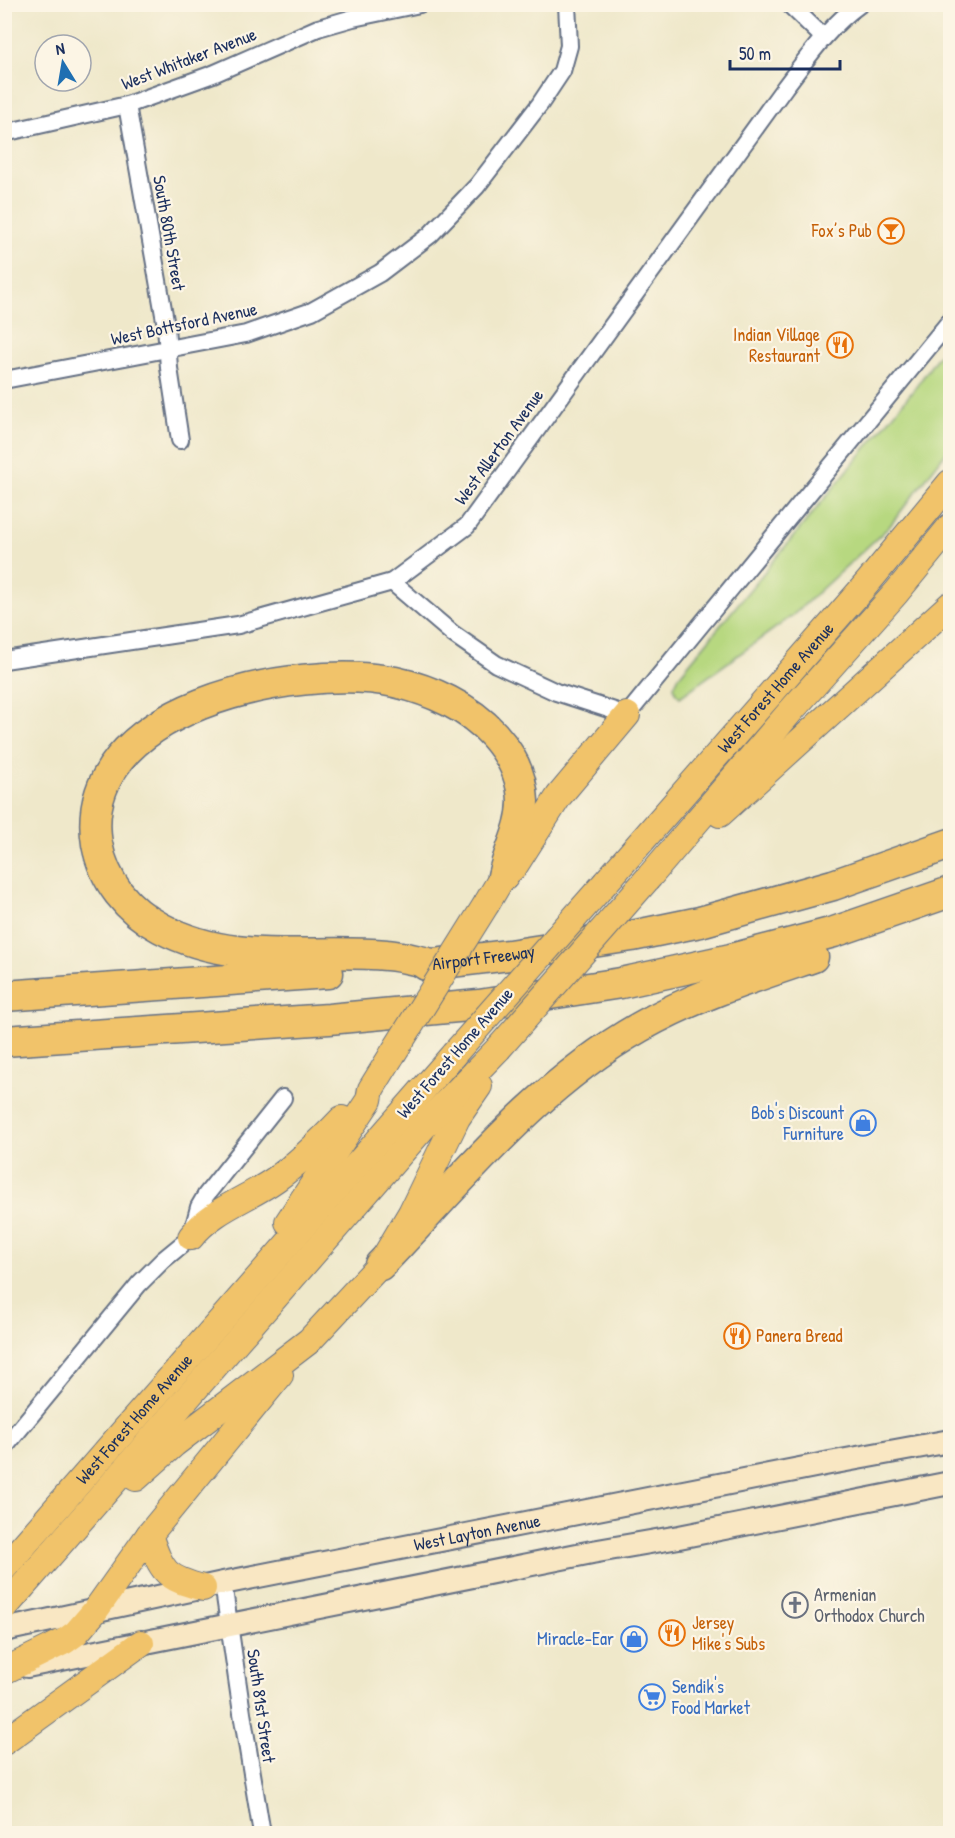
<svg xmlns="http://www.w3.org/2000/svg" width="955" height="1838" viewBox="0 0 955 1838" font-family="'Patrick Hand',sans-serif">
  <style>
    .grass { fill: #b7d880; stroke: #69846f; stroke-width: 1.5 }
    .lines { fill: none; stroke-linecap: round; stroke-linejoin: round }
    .street-casing { stroke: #657084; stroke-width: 20 }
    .secondary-casing { stroke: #657084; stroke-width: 26 }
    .primary-casing { stroke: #657084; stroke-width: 28 }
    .highway-casing { stroke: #657084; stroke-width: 33 }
    .street { stroke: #fff; stroke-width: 16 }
    .secondary { stroke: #f9e7c3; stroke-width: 22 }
    .primary { stroke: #f1c36a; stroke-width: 26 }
    .highway { stroke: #f1c36a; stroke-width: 30 }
    .primary-bridge-casing { stroke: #657084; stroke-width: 28; stroke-linecap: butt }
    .primary-bridge { stroke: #f1c36a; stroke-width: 26 }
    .labels { text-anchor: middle; stroke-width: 4.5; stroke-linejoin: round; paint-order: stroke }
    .street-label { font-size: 18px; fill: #1b2f5e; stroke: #fcf5e5 }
    .food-label { font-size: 18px; fill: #c56008; stroke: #fcf5e5; text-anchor: end }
    .shop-label { font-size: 18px; fill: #366cbe; stroke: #fcf5e5; text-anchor: end }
    .worship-label { font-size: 18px; fill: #5b616d; stroke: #fcf5e5; text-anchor: start }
  </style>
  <rect width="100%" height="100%" fill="#fcf5e5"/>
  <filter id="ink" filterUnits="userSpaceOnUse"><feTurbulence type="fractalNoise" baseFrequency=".0167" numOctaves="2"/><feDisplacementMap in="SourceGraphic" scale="12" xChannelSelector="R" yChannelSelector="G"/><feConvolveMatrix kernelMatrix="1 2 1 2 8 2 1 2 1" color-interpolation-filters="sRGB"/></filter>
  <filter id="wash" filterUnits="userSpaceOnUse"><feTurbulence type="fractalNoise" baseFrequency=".008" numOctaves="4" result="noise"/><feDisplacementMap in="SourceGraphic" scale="24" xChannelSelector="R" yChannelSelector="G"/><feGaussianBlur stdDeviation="1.35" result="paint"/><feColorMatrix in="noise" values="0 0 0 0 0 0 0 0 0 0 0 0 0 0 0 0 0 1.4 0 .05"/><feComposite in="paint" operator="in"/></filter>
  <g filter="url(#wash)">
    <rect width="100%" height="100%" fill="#efe8ca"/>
    <polygon class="grass" points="950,339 950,447 889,527 792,616 680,697 675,692 674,686 679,676 916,387"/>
  </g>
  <g filter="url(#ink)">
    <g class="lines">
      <g class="street-casing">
        <g id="street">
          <polyline points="789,4 823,37"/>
          <polyline points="127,105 166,326 169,368 180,440"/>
          <polyline points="4,133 127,105 213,74 318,28 353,18 420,4"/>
          <polyline points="4,380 246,334 312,311 380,273 430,235 477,186 540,104 562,71 569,46 567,4"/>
          <polyline points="392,582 453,634 496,664 556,692 627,715 950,321"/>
          <path d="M4,660L238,625L392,582L467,526L785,87C808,57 829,26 860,4"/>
          <polyline points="4,1448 139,1284 163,1260 191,1237 199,1207 206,1195 283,1098"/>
          <polyline points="223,1583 242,1713 262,1834"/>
        </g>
      </g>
      <g class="secondary-casing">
        <g id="secondary">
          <path id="s1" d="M4,1630L223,1583L830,1463L950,1441"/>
          <polyline points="27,1666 592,1552 679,1537 950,1483"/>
        </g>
      </g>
      <g class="primary-casing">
        <g id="primary">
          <polyline points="720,814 950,605"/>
          <polyline points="650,876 790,712 896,593 950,527"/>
          <path id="s2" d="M606,882L869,581L950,483"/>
          <polyline points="487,903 503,876 514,867 559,796 627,715"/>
          <polyline points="288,1222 369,1100 371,1089 392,1055"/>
          <path d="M191,1237C213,1209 248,1199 276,1179C300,1162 321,1141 342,1119"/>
          <polyline points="136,1478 174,1444 309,1341 380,1265 411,1213 457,1118 479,1086"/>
          <path d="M149,1535C162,1572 165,1578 203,1588"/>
          <path id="s3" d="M4,1568L454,1054"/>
          <polyline points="4,1608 434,1115 498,1049"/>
          <polyline points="6,1670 65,1641 76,1633 95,1611 149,1535 280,1375"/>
          <polyline points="4,1742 141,1643"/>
        </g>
      </g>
      <g class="highway-casing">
        <g id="highway">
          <path d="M433,964C418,961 402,956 387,955C309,948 235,967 161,928C127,910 104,881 97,844C74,707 297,662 395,682C431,690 469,707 494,735C511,754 522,775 523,801C523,828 509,850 503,876"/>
          <path id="s4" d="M426,965L509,955L632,936L700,922L833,885L950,844"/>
          <polyline points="4,996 328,973"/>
          <polyline points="4,1041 329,1019 479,1005 621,983 731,959 834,932 950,892"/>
          <path d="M380,1265C462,1180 536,1086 640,1027C694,996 754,977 813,957"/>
        </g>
      </g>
      <use href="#street" class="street"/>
      <use href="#secondary" class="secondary"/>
      <use href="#primary" class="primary"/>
      <use href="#highway" class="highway"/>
      <g class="primary-bridge-casing">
        <g id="primary-bridge">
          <polyline points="498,1049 650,876"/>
          <polyline points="454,1054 606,882"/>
          <polyline points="392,1055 487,903"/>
        </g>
      </g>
      <use href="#primary-bridge" class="primary-bridge"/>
    </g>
  </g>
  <defs>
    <g id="bar-ring" transform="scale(1.35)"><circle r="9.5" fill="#fcf5e5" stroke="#e8710a" stroke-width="1.5"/><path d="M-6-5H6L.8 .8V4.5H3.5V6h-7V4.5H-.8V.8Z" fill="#e8710a"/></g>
    <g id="restaurant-ring" transform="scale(1.35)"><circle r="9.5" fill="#fcf5e5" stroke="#e8710a" stroke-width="1.5"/><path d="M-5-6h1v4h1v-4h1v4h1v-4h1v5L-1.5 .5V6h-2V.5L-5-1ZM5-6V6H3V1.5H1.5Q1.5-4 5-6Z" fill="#e8710a"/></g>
    <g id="shop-ring" transform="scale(1.35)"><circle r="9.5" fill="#fcf5e5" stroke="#3f7fe0" stroke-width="1.5"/><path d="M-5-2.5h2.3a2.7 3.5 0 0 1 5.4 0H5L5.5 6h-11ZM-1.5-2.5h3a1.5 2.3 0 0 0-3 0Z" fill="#3f7fe0"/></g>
    <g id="church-ring" transform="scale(1.35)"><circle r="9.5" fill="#fcf5e5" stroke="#6b7280" stroke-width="1.5"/><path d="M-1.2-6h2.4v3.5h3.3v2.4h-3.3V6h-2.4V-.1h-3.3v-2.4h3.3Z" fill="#6b7280"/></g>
    <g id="supermarket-ring" transform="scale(1.35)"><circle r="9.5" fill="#fcf5e5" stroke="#3f7fe0" stroke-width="1.5"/><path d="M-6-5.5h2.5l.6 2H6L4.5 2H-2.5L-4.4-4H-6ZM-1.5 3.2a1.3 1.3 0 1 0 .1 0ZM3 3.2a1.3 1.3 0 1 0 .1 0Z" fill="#3f7fe0"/></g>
  </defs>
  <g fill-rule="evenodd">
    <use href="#bar-ring" x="891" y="231"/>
    <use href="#restaurant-ring" x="840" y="345"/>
    <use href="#shop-ring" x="863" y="1123"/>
    <use href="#restaurant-ring" x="737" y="1336"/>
    <use href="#church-ring" x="795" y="1605"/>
    <use href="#restaurant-ring" x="672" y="1633"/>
    <use href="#shop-ring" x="634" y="1639"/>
    <use href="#supermarket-ring" x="652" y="1697"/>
  </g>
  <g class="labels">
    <g class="street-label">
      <text transform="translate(189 59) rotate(-21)" y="6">West Whitaker Avenue</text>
      <text transform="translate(169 233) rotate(80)" y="6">South 80th Street</text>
      <text transform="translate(184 324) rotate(-12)" y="6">West Bottsford Avenue</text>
      <text transform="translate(499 447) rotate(-54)" y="6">West Allerton Avenue</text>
      <text dy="6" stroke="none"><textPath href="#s2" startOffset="258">West Forest Home Avenue</textPath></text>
      <text dy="6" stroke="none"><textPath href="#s4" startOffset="58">Airport Freeway</textPath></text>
      <text transform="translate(455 1053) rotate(-49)" y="6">West Forest Home Avenue</text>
      <text dy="6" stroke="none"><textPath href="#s3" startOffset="198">West Forest Home Avenue</textPath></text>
      <text dy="6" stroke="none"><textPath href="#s1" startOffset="483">West Layton Avenue</textPath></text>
      <text transform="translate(261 1706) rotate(82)" y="6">South 81st Street</text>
    </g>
    <g class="food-label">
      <text x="872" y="237">Fox’s Pub</text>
      <text x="820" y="341">Indian Village<tspan x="820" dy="21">Restaurant</tspan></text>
      <text x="756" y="1342" text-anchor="start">Panera Bread</text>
      <text x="692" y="1629" text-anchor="start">Jersey<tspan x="692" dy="21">Mike's Subs</tspan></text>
    </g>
    <g class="shop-label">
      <text x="844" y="1119">Bob's Discount<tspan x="844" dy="21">Furniture</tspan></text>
      <text x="614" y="1645">Miracle-Ear</text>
      <text x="672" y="1693" text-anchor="start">Sendik's<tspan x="672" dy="21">Food Market</tspan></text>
    </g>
    <g class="worship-label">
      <text x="814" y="1601">Armenian<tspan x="814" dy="21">Orthodox Church</tspan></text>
    </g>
  </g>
  <rect width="955" height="1838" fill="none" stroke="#fcf5e5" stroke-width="24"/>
  <g transform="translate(63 63) rotate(349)"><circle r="28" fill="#fcf5e5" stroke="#a2a6af" stroke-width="1.5"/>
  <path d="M0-4.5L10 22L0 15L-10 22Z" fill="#1f6fb2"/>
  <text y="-9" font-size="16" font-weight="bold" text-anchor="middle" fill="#1b2f5e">N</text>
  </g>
  <path d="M730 60v9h110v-9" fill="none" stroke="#1b2f5e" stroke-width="3"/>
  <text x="739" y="60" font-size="18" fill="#1b2f5e" stroke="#fcf5e5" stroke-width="4.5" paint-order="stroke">50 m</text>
</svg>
